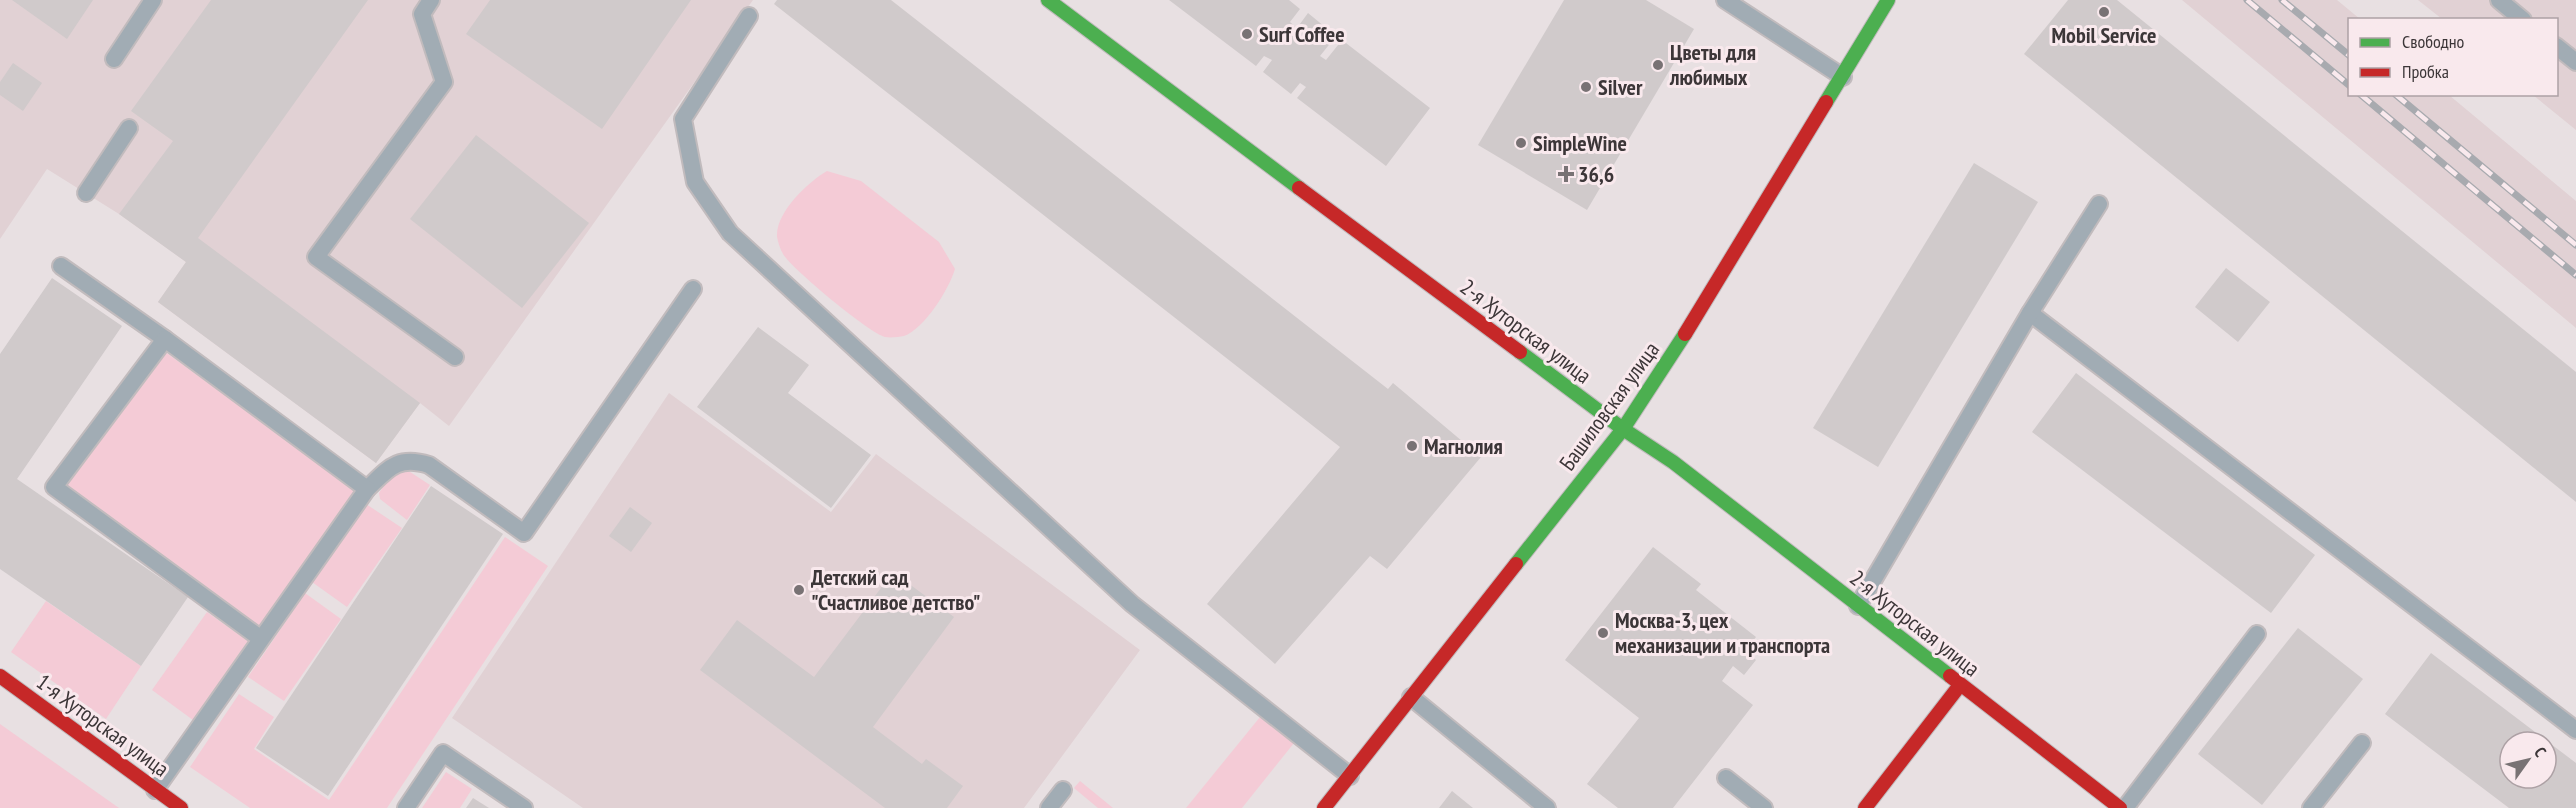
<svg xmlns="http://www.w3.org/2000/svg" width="2576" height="808" viewBox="0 0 2576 808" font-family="'PT Sans Narrow',sans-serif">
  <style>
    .built { fill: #e1d1d4 }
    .green { fill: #f4cbd6 }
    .building { fill: #d0cacb; fill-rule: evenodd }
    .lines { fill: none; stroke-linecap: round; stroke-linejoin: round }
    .lane-casing { stroke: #c1bbbd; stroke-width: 20 }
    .fast-casing { stroke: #c1bbbd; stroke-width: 16 }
    .jam-casing { stroke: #c1bbbd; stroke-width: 16 }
    .lane { stroke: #a1acb4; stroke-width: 16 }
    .fast { stroke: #4caf50; stroke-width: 14 }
    .jam { stroke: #c62828; stroke-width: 14 }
    .rail-casing { stroke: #a8aaaf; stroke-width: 7 }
    .rail { stroke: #f9e9ed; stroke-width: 4.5; stroke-dasharray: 14; stroke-linecap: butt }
    .poi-dot { fill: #787274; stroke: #f9e9ed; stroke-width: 2 }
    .labels { text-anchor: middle; stroke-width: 6; stroke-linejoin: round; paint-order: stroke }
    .poi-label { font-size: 22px; font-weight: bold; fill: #3c3638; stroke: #f9e9ed; text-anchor: start }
    .street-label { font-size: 22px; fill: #3c3638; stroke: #f9e9ed }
  </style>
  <rect width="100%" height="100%" fill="#e8e0e2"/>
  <g class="built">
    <polygon points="0,0 753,0 449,426 420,403 376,463 158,302 186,262 119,214 47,169 0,239"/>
    <polygon points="2182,0 2337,0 2360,19 2350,20 2350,94 2449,95 2576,201 2576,328"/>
    <polygon points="2418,0 2576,0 2576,130 2533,95 2556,94 2556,20 2442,19"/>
    <polygon points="669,393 831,512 876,454 1140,650 1024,808 583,808 452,718"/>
  </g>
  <g class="green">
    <path d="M827,171L861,181L939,242L955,269C949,289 925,328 904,336C899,337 890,338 885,337C869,333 792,269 783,254C780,249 778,242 777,237C775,213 808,182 827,171Z"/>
    <polygon points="164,351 357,491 257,629 64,489"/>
    <polygon points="407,470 430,485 407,520 380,499 379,493 391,475"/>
    <polygon points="366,504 402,528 347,607 312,582"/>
    <polygon points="505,537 548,566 387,808 250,808 190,767 239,694 274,717 254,749 329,800"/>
    <polygon points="305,593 341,619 284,701 248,677"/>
    <polygon points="46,601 141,666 106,719 11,652"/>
    <polygon points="207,612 248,641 193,720 152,690"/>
    <polygon points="1260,717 1294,743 1242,808 1186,808"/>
    <polygon points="0,724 119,808 0,808"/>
    <polygon points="446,772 472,789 460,808 422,808"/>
    <polygon points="1080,781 1113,808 1098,808 1074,788"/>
  </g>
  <g class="building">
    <polygon points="12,0 93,0 67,39"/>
    <polygon points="211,0 368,0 198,238 420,403 376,463 158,302 186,262 119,214 173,141 131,111"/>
    <polygon points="490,0 691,0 602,129 466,34"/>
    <polygon points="777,0 891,0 1388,389 1393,383 1481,457 1387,569 1370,556 1275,664 1207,604 1340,447 774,4"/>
    <polygon points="1169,0 1289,0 1300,9 1290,22 1297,28 1308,13 1336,36 1320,56 1326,60 1342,40 1430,108 1386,166 1297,98 1306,87 1300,83 1291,94 1263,72 1272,60 1264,56 1256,66"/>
    <polygon points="1564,0 1646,0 1694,29 1587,210 1478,145"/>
    <polygon points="2068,0 2117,0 2576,372 2576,502 2024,54"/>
    <polygon points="13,63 42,83 23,111 0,95 0,82"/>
    <polygon points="476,135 589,223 522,308 410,219"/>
    <polygon points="1974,163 2038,202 1878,467 1813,428"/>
    <polygon points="2226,268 2270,302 2238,342 2195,307"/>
    <polygon points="52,278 122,326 17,479 188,597 141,666 0,569 0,354"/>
    <polygon points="758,327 809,365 788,393 871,455 831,508 697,407"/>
    <polygon points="2076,373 2315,555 2271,613 2032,432"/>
    <polygon points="431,486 503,534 328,796 256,748"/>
    <polygon points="630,507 652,523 631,552 609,536"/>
    <polygon points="1653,547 1701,584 1696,590 1756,637 1745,651 1756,660 1744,675 1733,666 1722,681 1753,705 1673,808 1618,808 1587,784 1639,718 1565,660"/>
    <polygon points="893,572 954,617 873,727 922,764 926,759 963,786 947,808 885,808 700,670 737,620 814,677"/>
    <polygon points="2298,628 2363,679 2262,805 2198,754"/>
    <path d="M2431,653L2576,763V808H2509L2385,714ZM2510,742H2546V778H2510Z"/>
    <polygon points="1452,791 1473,808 1439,808"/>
    <polygon points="473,798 489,808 466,808"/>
  </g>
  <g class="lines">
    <g class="lane-casing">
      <g id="lane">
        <polyline points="431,0 422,14 444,82 316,257 455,357"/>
        <polyline points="1725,0 1843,77"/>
        <polyline points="2499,0 2523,20"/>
        <polyline points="749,16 683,119 695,182 730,233 1132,604 1350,776"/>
        <polyline points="2556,46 2576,62"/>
        <polyline points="114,59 153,0"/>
        <polyline points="86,193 129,128"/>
        <polyline points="61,266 165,339"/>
        <polyline points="2030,313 2576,730"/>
        <path d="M367,489C388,469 397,455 429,465L524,533L693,289"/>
        <polyline points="1858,606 2030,313 2099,204"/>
        <polyline points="1411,697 1547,808"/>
        <polyline points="1726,778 1764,808"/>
        <polyline points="155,790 367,489 165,339 54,487 260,638"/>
        <polyline points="406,808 443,753 524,808"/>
        <polyline points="1049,808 1063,790"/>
        <polyline points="2125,808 2257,634"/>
        <polyline points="2311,808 2362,743"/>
      </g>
    </g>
    <g class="fast-casing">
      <g id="fast">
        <polyline points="1048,0 1299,188"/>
        <polyline points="1826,102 1888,0"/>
        <polyline points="1520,352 1623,429 1673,462 1950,676"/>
        <polyline points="1516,564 1623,429 1685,334"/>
      </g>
    </g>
    <g class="jam-casing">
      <g id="jam">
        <polyline points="1299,188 1520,352"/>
        <polyline points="1685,334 1826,102"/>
        <polyline points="0,676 181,808"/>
        <polyline points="1950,676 2120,808"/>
        <polyline points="1324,808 1516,564"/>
        <polyline points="1865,808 1960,685"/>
      </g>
    </g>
    <use href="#lane" class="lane"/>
    <use href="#fast" class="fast"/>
    <use href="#jam" class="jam"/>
    <g class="rail-casing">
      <g id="rail">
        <polyline points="2247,0 2350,86"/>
        <polyline points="2282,0 2350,56"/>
        <polyline points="2360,94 2576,275"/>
        <polyline points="2395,94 2576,245"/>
      </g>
    </g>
    <use href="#rail" class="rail"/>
  </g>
  <g class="poi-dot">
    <circle cx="2104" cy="12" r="6"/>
    <circle cx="1247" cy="34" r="6"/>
    <circle cx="1658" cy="65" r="6"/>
    <circle cx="1586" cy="87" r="6"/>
    <circle cx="1521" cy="143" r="6"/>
    <path d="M1563 165h6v6h6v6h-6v6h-6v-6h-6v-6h6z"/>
    <circle cx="1412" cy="446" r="6"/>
    <circle cx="799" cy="590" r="6"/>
    <circle cx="1603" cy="633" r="6"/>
  </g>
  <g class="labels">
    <g class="poi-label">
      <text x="1259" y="42">Surf Coffee</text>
      <text x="2104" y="43" text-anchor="middle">Mobil Service</text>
      <text x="1670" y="60">Цветы для<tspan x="1670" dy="25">любимых</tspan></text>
      <text x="1598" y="95">Silver</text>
      <text x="1533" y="151">SimpleWine</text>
      <text x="1578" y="182">36,6</text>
      <text x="1424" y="454">Магнолия</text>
      <text x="811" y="585">Детский сад<tspan x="811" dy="25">"Счастливое детство"</tspan></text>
      <text x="1615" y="628">Москва-3, цех<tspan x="1615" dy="25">механизации и транспорта</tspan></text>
    </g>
    <g class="street-label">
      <text transform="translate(1526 331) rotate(37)" y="8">2-я Хуторская улица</text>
      <text transform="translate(1609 406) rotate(-54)" y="8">Башиловская улица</text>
      <text transform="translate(1915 623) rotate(38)" y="8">2-я Хуторская улица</text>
      <text transform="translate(103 725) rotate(36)" y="8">1-я Хуторская улица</text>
    </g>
  </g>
  <rect x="2348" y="18" width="210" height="78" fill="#f9e9ed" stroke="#ada1a5" stroke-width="1.5"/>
  <rect x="2360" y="38" width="30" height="9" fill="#4caf50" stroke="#ada1a5" stroke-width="1.5"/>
  <text x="2402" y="48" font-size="18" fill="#3c3638">Свободно</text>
  <rect x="2360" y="68" width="30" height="9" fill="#c62828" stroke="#ada1a5" stroke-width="1.5"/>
  <text x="2402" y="78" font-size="18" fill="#3c3638">Пробка</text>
  <g transform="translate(2528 760) rotate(56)"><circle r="28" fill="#f9e9ed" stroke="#ada1a5" stroke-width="1.5"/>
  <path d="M0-4.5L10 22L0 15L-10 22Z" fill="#787274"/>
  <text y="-9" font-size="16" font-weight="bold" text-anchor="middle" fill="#3c3638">С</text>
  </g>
</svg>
